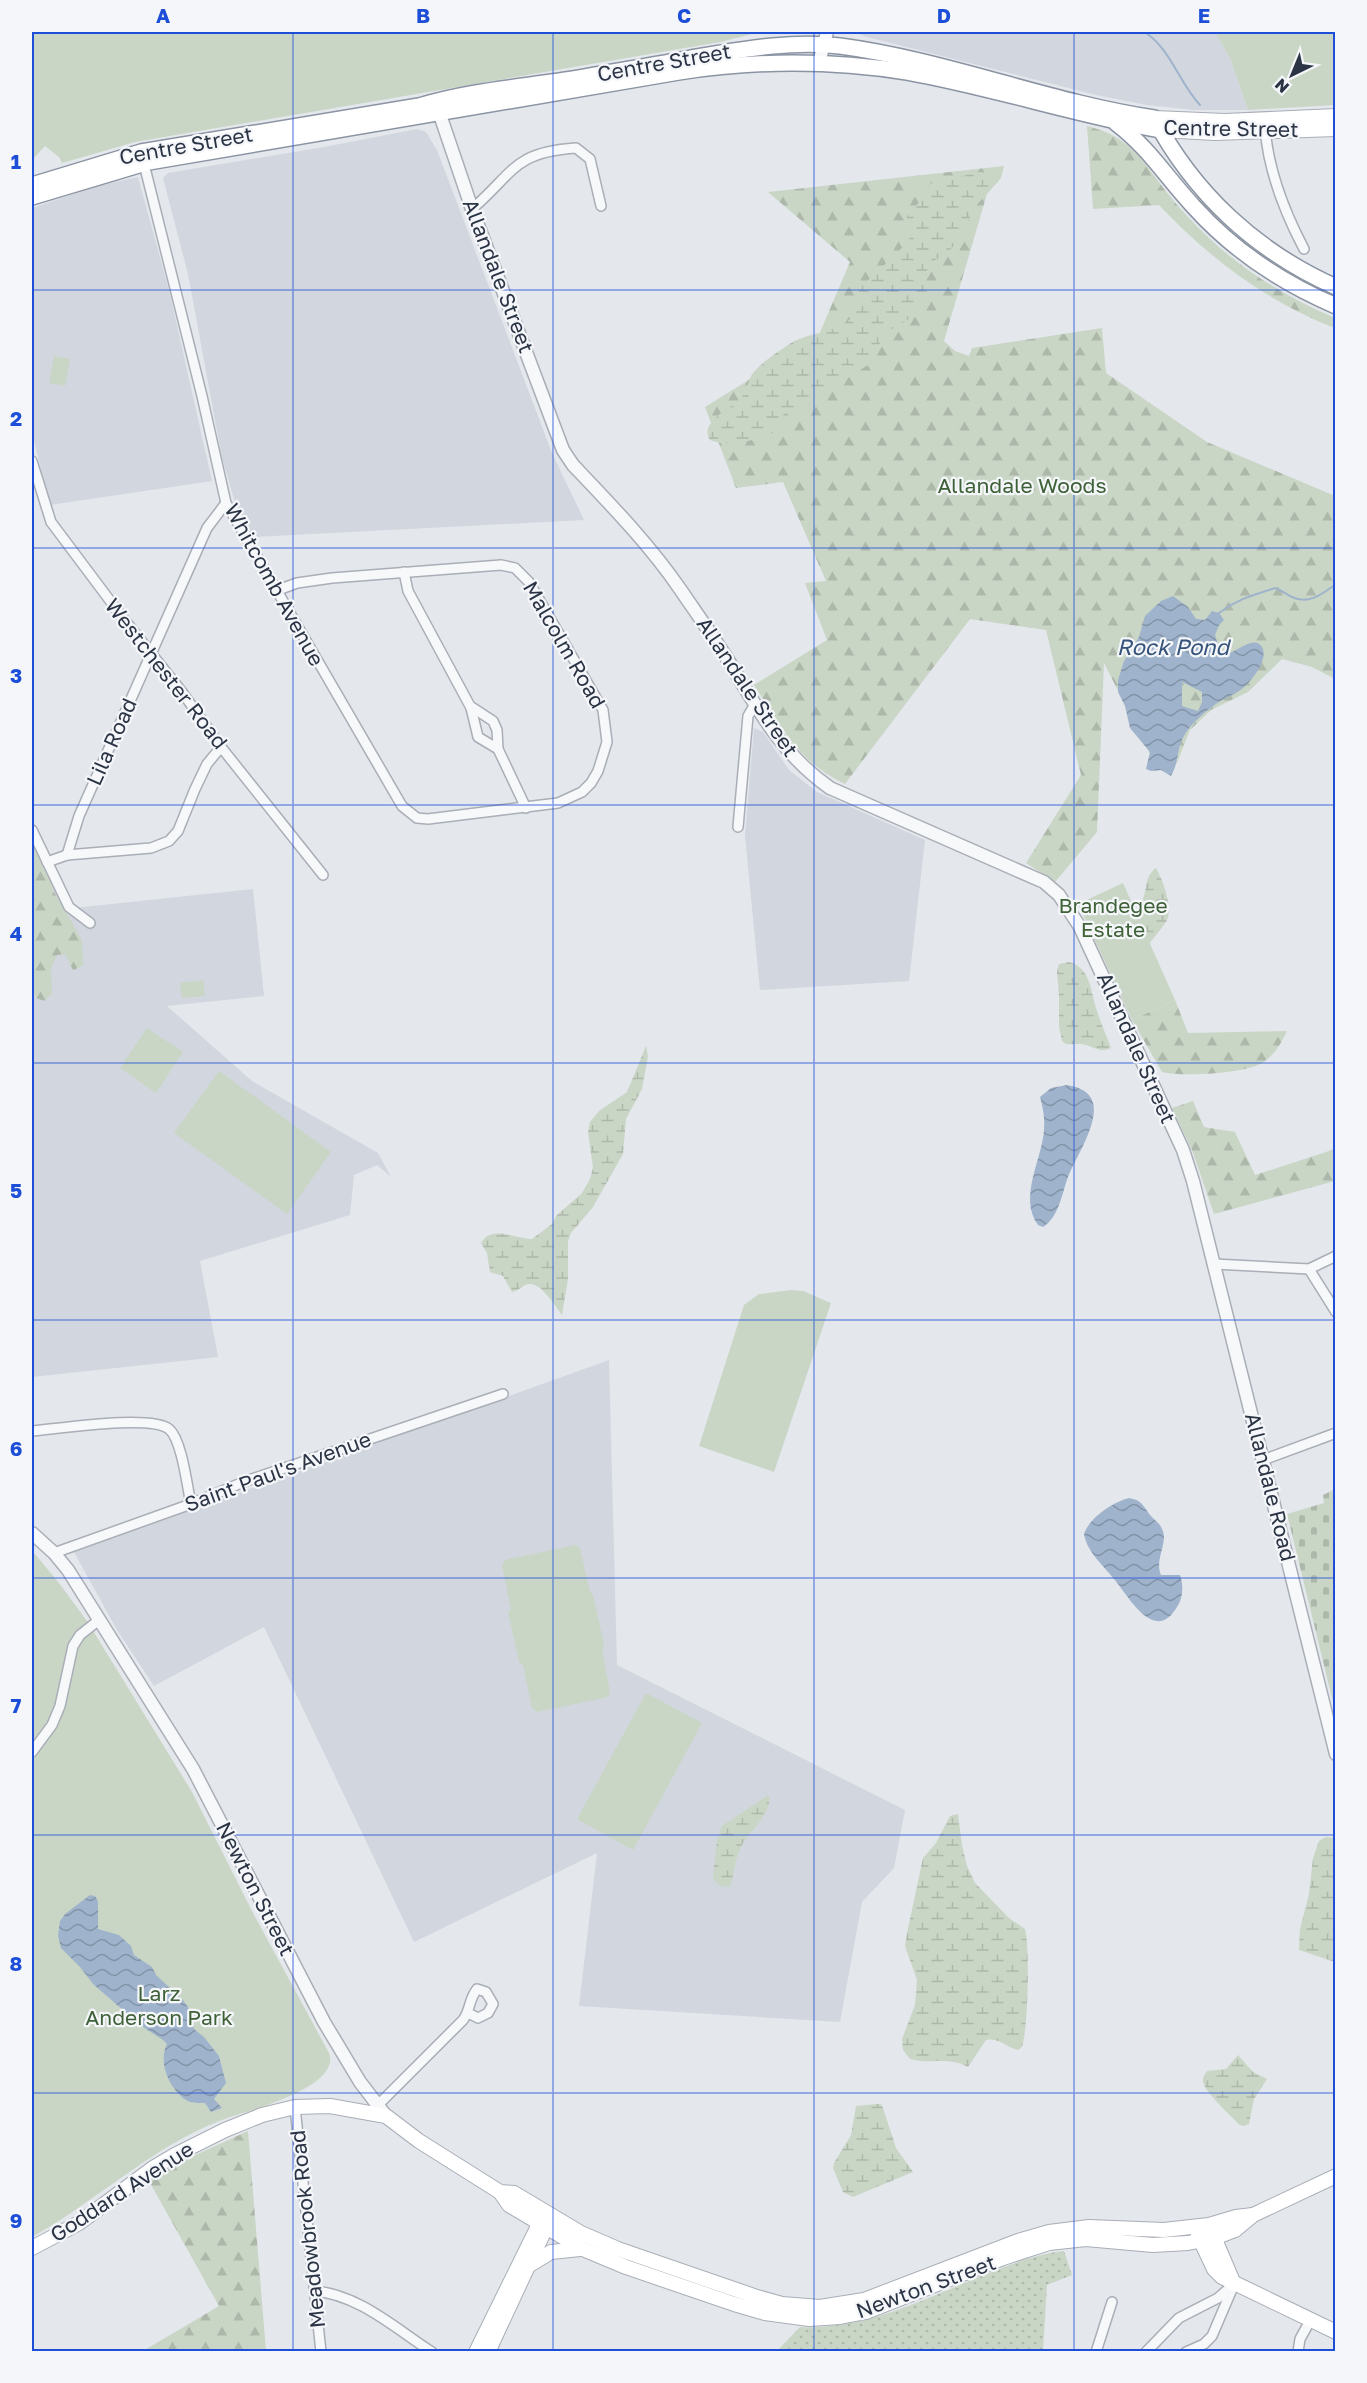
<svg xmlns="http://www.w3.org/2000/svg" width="1367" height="2383" viewBox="0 0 1367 2383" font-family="'Golos Text',sans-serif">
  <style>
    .built { fill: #d2d6de }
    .grass { fill: url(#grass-dots) }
    .forest { fill: url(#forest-firs) }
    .wetland { fill: url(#wetland-marsh) }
    .cemetery { fill: url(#cemetery-stones) }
    .green { fill: #c9d6c5 }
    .water { fill: url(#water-waves); fill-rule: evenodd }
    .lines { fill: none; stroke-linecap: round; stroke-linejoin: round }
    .stream { stroke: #9fb4cc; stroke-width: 2 }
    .minor-casing { stroke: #a9aeb7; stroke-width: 12 }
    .tertiary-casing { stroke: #a9aeb7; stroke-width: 15 }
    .secondary-casing { stroke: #a9aeb7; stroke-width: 16 }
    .trunk-casing { stroke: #8b94a3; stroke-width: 18 }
    .minor { stroke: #f7f8fa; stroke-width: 9 }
    .tertiary { stroke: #f7f8fa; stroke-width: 12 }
    .secondary { stroke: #fff; stroke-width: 14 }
    .trunk { stroke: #fff; stroke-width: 15 }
    .grid { fill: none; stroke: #1d4ed8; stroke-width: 1.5; stroke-opacity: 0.55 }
    .labels { text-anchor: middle; stroke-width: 4.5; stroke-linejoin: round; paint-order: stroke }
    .street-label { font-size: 21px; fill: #2b3445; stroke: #f4f6f9 }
    .park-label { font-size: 21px; fill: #3f6138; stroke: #f4f6f9 }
    .water-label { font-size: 22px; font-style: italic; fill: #34527a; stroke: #f4f6f9 }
    .neatline { fill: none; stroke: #1d4ed8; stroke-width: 2 }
    .grid-label { font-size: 20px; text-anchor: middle; font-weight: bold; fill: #1d4ed8 }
  </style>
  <defs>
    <pattern id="grass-dots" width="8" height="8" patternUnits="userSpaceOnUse" patternTransform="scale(1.5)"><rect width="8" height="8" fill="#c9d6c5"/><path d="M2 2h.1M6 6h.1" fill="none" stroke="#adb8ab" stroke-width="1.8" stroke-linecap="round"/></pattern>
    <pattern id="forest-firs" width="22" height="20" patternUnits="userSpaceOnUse" patternTransform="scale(1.5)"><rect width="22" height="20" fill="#c9d6c5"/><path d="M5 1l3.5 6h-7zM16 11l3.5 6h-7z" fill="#adb8ab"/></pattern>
    <pattern id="wetland-marsh" width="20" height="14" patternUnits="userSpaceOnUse" patternTransform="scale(1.5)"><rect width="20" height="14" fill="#c9d6c5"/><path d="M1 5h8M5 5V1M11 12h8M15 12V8" fill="none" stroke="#adb8ab"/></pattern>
    <pattern id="cemetery-stones" width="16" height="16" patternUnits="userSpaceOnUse" patternTransform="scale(1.5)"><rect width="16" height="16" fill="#c9d6c5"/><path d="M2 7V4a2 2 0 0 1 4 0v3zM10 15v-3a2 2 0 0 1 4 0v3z" fill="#adb8ab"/></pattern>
    <pattern id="water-waves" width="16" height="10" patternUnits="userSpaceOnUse" patternTransform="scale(1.5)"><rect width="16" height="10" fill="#9fb4cc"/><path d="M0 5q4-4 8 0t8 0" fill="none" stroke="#8293a7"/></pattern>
  </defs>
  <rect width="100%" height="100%" fill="#e4e7ec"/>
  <g class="built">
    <polygon points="853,32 1215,32 1230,58 1248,110 1194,110 1147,105 1096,95 867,37"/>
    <polygon points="417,129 426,132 437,150 552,453 584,520 252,537 237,509 222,458 188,274 163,178 168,173 324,147"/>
    <polygon points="138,177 170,294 212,481 50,505 32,433 32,208 101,185"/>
    <polygon points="754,728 763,732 789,770 817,792 925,840 909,981 760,990 745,836"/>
    <polygon points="32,839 65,909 253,889 264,996 167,1006 252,1081 378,1153 391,1177 377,1165 354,1175 350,1215 200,1261 218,1357 32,1377"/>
    <polygon points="609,1360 617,1665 905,1810 894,1868 862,1902 840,2022 579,2006 597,1853 414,1942 264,1627 154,1686 117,1630 74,1552"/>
  </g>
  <path class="grass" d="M1064,2251L1072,2275L1047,2285L1043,2351H777L800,2327C867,2330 928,2297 989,2273C1014,2263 1038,2254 1064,2251Z"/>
  <g class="forest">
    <path d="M1087,126C1132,137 1143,162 1168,194C1181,210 1194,224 1209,238C1246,273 1289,298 1335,318V328C1267,302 1209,258 1159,205L1093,209Z"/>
    <path d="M1004,166L1001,178L987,194L944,341L955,351L969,356L972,348L1102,328L1106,373L1207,442L1335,496V679L1312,667L1282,659L1248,692L1211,710L1190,730L1177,763L1166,771L1157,768L1104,663L1097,832L1055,882L1026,863L1081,775L1046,630L970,619L845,784C797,761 782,727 754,685L827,640L805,583L826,581L783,482L736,488L705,407L818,337L850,262L768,192Z"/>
    <polygon points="32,839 48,866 53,890 82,940 83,966 73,970 65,954 57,955 51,969 52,994 44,1001 36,998 32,989"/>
    <path d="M1175,1000L1188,1033L1287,1031C1281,1043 1276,1053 1265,1061C1249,1074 1182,1077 1162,1072L1132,1020Z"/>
    <polygon points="1193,1101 1204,1127 1235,1132 1255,1175 1335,1149 1335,1181 1214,1214 1192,1150 1172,1108"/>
    <polygon points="248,2131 266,2351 143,2351 219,2306 149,2181 178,2163"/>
  </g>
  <g class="wetland">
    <path d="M980,172L989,173L992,182L986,194L971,212L970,218L952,248L929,265L924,279L927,291L912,317L883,335L875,356L868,365L820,395L783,415L777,429L773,433C756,440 728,448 710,440C699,422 729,410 739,400C749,391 747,379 754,372C763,361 779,351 791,343C809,332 834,334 850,319C860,310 858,301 859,289L907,243L910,237L907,216L920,201L929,184Z"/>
    <path d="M1156,868C1163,880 1174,910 1166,922C1159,932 1150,942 1143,952L1134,912C1152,895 1140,880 1156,868Z"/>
    <path d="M1069,962C1090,967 1091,991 1096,1008C1100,1021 1106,1035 1111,1048C1100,1053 1096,1048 1086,1045C1080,1043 1073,1045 1066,1044L1062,1041L1059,1027V996L1057,972L1059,964Z"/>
    <path d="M646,1046L648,1056L642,1089L626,1119L623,1154L593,1207L571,1233L568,1241V1279L562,1315C555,1306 542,1284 530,1284C523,1284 519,1291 512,1292L503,1276L490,1272L487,1253L481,1243C492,1224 515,1239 532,1239L552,1224L557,1215L582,1193L590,1179L593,1168L588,1132L590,1122L599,1111L627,1092Z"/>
    <path d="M767,1796H769C772,1814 750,1830 742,1845C734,1859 735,1873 730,1887L720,1886L714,1880L713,1874L717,1841L722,1826Z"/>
    <path d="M958,1814L962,1845L967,1866L975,1883L1009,1918L1025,1929C1030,1947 1028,2029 1022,2047L1018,2050C1007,2048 999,2037 986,2040L968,2067C946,2056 931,2065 910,2059L903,2050L902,2039L915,2005L917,1980L905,1946L907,1933L923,1858L936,1843L950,1816Z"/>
    <polygon points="1326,1837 1335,1838 1335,1962 1299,1950 1300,1929 1309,1894 1313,1858 1319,1841"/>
    <path d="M1238,2055L1253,2072L1267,2079L1254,2099L1249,2124L1244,2126L1240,2125C1232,2117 1202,2090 1203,2080C1203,2076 1205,2074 1207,2071L1226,2069Z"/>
    <polygon points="877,2104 881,2104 883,2108 896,2148 913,2172 853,2197 843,2192 833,2168 834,2163 851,2135 856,2106"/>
  </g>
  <polygon class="cemetery" points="1335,1489 1335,1710 1287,1514 1324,1503 1323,1495"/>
  <g class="green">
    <polygon points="32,32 760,32 720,42 135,142 62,163 59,157 45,146 32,160"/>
    <polygon points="1215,32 1335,32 1335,105 1248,110 1230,58"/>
    <polygon points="54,356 70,359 65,386 49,383"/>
    <polygon points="1123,883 1175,1000 1132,1020 1078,904"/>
    <polygon points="203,980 205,996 182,998 180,983"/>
    <polygon points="147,1028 183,1052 156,1093 120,1068"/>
    <polygon points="219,1071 331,1152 287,1214 174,1133"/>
    <polygon points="791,1290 803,1291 831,1303 774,1472 699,1446 744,1305 759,1294"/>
    <polygon points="575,1545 580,1548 590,1592 593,1595 604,1645 602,1649 610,1692 608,1697 537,1712 532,1708 523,1665 519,1662 508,1612 511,1609 502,1565 505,1560"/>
    <path d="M35,1554L59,1583L87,1621L192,1792L253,1913L329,2053C342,2088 245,2111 222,2120C151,2147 97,2201 32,2237V1555Z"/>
    <polygon points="646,1693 702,1723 633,1850 577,1819"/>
  </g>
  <g class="water">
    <path d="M1173,596L1188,607L1196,619L1205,620L1212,611L1219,613L1224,620L1219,625L1215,635L1219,648L1225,654C1236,654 1253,634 1262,647C1269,659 1252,681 1243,688C1234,696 1221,699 1212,707C1199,717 1185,729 1180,745C1177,756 1177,766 1171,776L1161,770L1151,771L1146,769L1150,752L1130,728L1125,706L1118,692V680L1124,661L1139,637L1145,616L1161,601ZM1182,682L1202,692V702L1198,711L1182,706Z"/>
    <path d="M1067,1085C1076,1087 1086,1089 1091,1098C1103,1118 1075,1158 1068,1177C1062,1193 1059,1217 1043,1227L1038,1225C1018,1197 1042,1160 1044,1130C1045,1118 1043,1108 1040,1097L1051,1088Z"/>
    <path d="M1129,1498C1141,1500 1143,1505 1150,1515C1154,1520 1160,1523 1162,1529C1169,1542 1154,1559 1161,1575H1180C1184,1587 1183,1600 1175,1610C1153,1643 1127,1594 1114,1579C1103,1565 1087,1552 1084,1534C1089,1518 1113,1502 1129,1498Z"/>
    <path d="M90,1895L95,1896L98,1901V1929L119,1935L131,1946L134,1955L152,1967L156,1975L182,1999L188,2007L194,2029L204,2037L219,2056L226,2083L214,2099L222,2108L211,2112L205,2103C200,2103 195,2103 190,2102C171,2094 157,2063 167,2044L163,2040L140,2025L93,1984L80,1967L61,1948L58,1936L60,1921L65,1914Z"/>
  </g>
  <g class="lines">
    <g class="stream">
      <path d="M1145,32C1172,51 1178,81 1200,105"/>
      <path d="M1219,613C1237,599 1254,595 1275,588C1281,590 1286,594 1292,597C1309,605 1322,594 1336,584"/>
    </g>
    <g class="minor-casing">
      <g id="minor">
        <path d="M1265,127C1268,171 1284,211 1304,249"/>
        <polyline points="143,160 202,396 226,503 402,806 417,818 428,819 558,803 582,792 591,783 598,771 607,742 603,710 529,582 515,568 501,565 332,578 297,583 278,590"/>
        <path d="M472,209C514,173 513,152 576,148L590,159L601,206"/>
        <polyline points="32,461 51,522 123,618 182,692 221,747 323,875"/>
        <polyline points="404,572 408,591 470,706 493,721 497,730 498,749 526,808"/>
        <polyline points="471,708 478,737 498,749"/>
        <polyline points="738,827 748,716 755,704"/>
        <polyline points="32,830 69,907 90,923"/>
        <polyline points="67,855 79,816 207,528 226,503"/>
        <polyline points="47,862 67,855 151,848 169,841 178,831 195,789 207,764 221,747"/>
        <polyline points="1214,1264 1309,1269 1336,1256"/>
        <polyline points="1309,1269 1336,1312"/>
        <path d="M32,1431C57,1429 151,1414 169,1429C182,1440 187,1486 191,1504"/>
        <polyline points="1263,1460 1336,1433"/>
        <polyline points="54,1553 191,1504 246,1481 503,1394"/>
        <polyline points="32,1752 52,1725 60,1706 73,1646 80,1635 99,1620"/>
        <path d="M377,2106L463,2020C471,2009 468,2001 477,1989L486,1992L493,2004L488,2013L478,2018L468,2013"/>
        <polyline points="295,2107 321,2352"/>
        <path d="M314,2291C358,2294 396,2329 432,2352"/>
        <polyline points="1096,2352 1112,2302"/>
        <polyline points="1146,2352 1179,2318 1218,2298 1234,2284"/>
        <polyline points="1186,2352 1204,2344 1212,2336 1233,2287"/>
        <polyline points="1298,2352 1300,2339 1311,2319"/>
      </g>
    </g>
    <g class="tertiary-casing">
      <g id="tertiary">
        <polyline points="819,63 827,32"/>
        <path d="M437,106L472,209L563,450L573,465C611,505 649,544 680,589C697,614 715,639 731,665C760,713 783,755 830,788L1044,882L1059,895L1080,927L1183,1150L1193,1181L1336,1754"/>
        <polyline points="32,1533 54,1553 68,1570 193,1769 324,2022 360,2082 386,2116"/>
      </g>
    </g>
    <g class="secondary-casing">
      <g id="secondary">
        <polyline points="1154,118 1225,121 1336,116"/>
        <polyline points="1161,130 1215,133 1336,129"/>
        <polyline points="500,2192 509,2205 583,2249 626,2267 734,2304 765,2313 809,2319 840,2317 866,2312 1003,2258 1049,2243 1086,2239 1153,2245 1188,2243 1214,2238 1235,2230 1253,2215 1336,2176"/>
        <polyline points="1211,2230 1234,2284"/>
        <polyline points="1198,2235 1214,2269 1222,2277 1336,2332"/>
        <polyline points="32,2248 79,2223 153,2168 175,2155 225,2130 262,2115 295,2107 330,2106 386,2116 419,2141 500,2192 514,2193 581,2233 618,2249 757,2297 782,2304 820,2307 864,2300 1018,2241 1049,2232 1089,2227 1164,2230 1209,2225 1236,2217 1253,2215"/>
        <polyline points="528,2266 551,2252 580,2249"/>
        <polyline points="476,2352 543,2216"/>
        <polyline points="488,2352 543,2234"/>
      </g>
    </g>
    <g class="trunk-casing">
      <g id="trunk">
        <path d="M1116,123C1149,148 1166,177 1194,207C1233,250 1282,283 1336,306"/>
        <path d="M32,185L141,152L419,106C471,90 525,87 579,78C617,71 654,65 691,58C740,50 790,40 840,46C946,60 1048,102 1154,118C1194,194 1257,252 1336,287"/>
        <path d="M32,197L149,162L679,72C755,60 831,60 907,72C992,87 1075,115 1161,130"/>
      </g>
    </g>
    <use href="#minor" class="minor"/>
    <use href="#tertiary" class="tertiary"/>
    <use href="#secondary" class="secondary"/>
    <use href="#trunk" class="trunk"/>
  </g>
  <path class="grid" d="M293,32V2352M553,32V2352M814,32V2352M1074,32V2352M32,290H1336M32,548H1336M32,805H1336M32,1063H1336M32,1320H1336M32,1578H1336M32,1835H1336M32,2093H1336"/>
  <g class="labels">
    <g class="street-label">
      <text transform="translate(664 63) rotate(-10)" y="7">Centre Street</text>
      <text transform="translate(1231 129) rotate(1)" y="7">Centre Street</text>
      <text transform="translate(186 146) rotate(-10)" y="7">Centre Street</text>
      <text transform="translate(498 276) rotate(69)" y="7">Allandale Street</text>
      <text transform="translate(274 585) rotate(61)" y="7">Whitcomb Avenue</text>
      <text transform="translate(564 645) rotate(60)" y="7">Malcolm Road</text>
      <text transform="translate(166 674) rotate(52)" y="7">Westchester Road</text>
      <text transform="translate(747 687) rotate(56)" y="7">Allandale Street</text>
      <text transform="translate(112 742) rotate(-66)" y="7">Lila Road</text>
      <text transform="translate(1136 1048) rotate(66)" y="7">Allandale Street</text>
      <text transform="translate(278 1472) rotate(-20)" y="7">Saint Paul's Avenue</text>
      <text transform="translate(1270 1487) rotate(76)" y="7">Allandale Road</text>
      <text transform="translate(255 1889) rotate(63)" y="7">Newton Street</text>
      <text transform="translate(122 2192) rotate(-33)" y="7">Goddard Avenue</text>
      <text transform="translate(308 2229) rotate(-96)" y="7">Meadowbrook Road</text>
      <text transform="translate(926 2287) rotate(-20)" y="7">Newton Street</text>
    </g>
    <g class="park-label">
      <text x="1022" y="493">Allandale Woods</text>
      <text x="1113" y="913">Brandegee<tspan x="1113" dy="24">Estate</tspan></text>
      <text x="159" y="2001">Larz<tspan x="159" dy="24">Anderson Park</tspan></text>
    </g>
    <g class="water-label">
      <text x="1173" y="655">Rock Pond</text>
    </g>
  </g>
  <rect width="1367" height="2383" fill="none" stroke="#f4f6f9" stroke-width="66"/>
  <g transform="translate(1292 75) rotate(223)" stroke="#f4f6f9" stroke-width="4.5" paint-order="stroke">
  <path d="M0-4.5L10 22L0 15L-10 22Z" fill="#2b3445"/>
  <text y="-9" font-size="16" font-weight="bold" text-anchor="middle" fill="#2b3445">N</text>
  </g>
  <rect x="33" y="33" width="1301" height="2317" class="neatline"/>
  <g class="grid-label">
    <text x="163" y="23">A</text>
    <text x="423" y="23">B</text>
    <text x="684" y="23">C</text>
    <text x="944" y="23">D</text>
    <text x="1204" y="23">E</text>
    <text x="16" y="169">1</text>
    <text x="16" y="426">2</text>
    <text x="16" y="683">3</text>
    <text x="16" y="941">4</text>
    <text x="16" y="1198">5</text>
    <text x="16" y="1456">6</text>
    <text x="16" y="1713">7</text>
    <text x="16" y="1971">8</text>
    <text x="16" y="2228">9</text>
  </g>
</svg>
